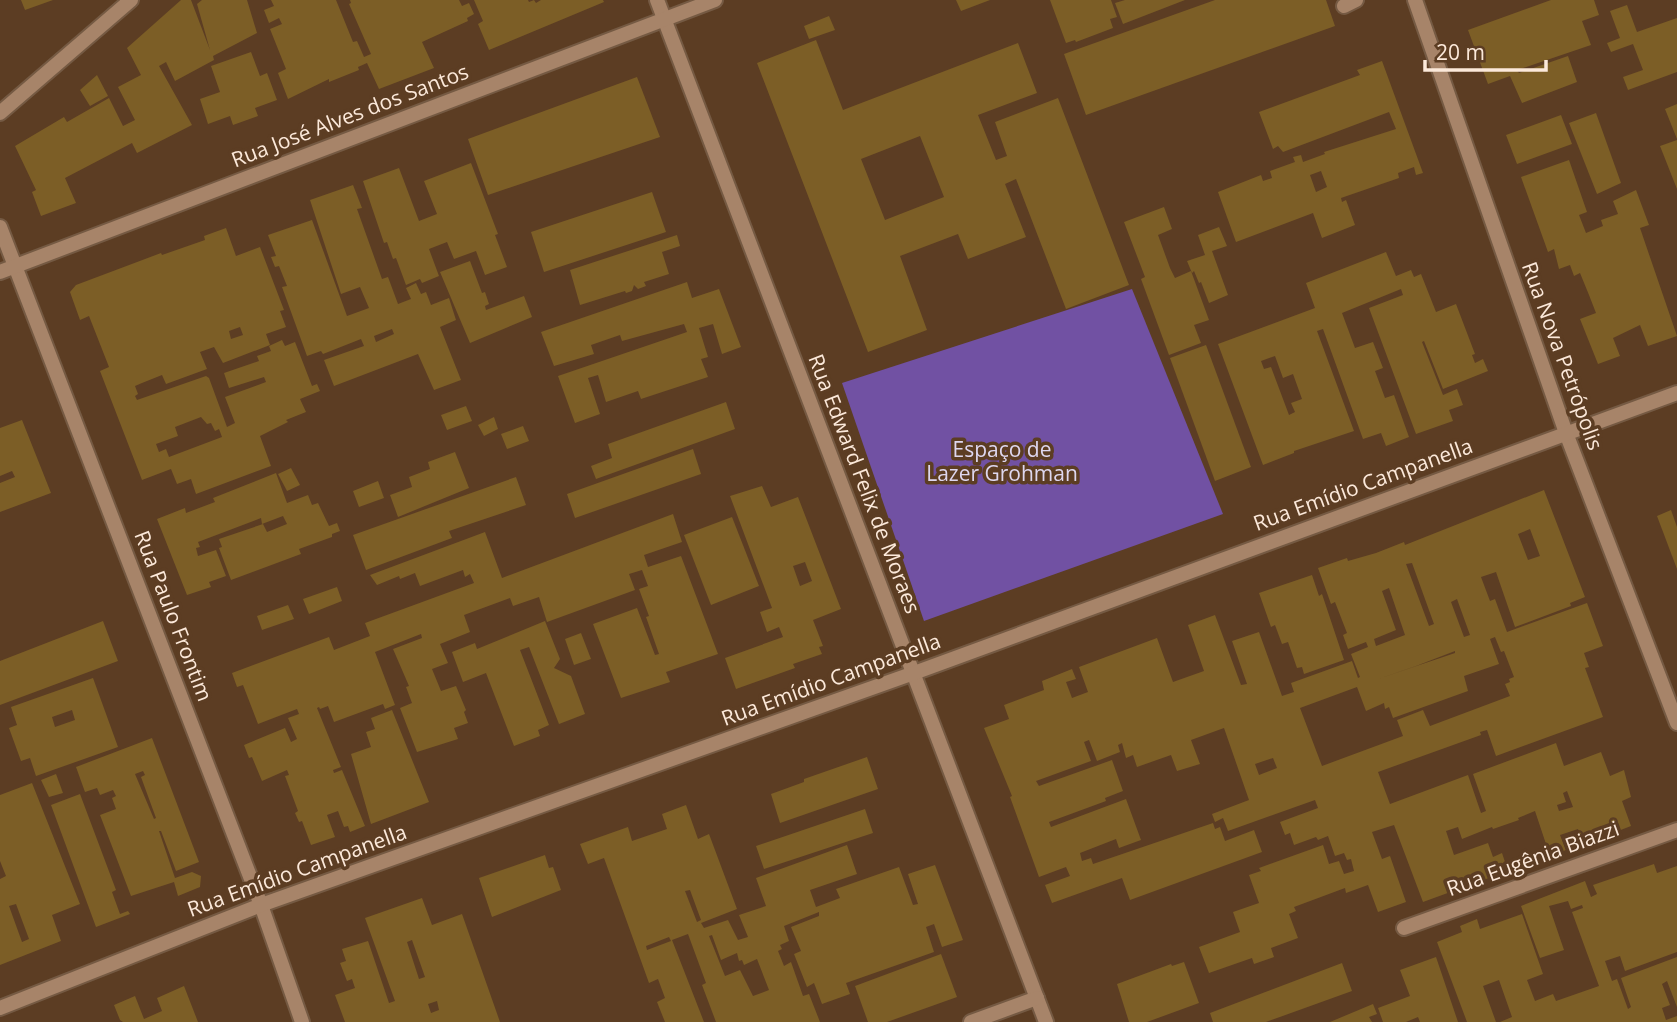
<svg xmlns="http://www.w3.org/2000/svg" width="1677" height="1022" viewBox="0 0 1677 1022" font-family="'Open Sans',sans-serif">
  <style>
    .green { fill: #7151a3 }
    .building { fill: #7c5e26; fill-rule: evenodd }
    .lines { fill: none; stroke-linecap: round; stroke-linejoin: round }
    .lane-casing { stroke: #755a43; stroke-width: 18 }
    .street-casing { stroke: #755a43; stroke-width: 18 }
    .lane { stroke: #a78469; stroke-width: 14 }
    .street { stroke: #a78469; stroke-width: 14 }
    .labels { text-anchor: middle; stroke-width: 7; stroke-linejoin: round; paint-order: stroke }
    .street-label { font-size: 21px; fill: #fce9da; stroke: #5c3d23 }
    .park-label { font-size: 21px; fill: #ded7ef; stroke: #5c3d23 }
  </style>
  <rect width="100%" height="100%" fill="#5c3d23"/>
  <polygon class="green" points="1132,289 1223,514 924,621 842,383"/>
  <g class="building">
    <polygon points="21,0 53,0 25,10"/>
    <polygon points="181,0 191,0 210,50 197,4 202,0 247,0 257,33 213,56 214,60 175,81 166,62 159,66 192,125 137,153 132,143 65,178 76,203 41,216 32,192 36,190 15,146 64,117 67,122 109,98 123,126 135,120 118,87 141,75 127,48"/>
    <polygon points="271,0 336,0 353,42 357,41 364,57 371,54 349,4 351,3 350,0 459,0 462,6 469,3 474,14 467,18 468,21 422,42 434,68 379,89 367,63 358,67 359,70 329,82 329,79 288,99 278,73 286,69 270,29 282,24 279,18 269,23 264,10 274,6"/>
    <polygon points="474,0 528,0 529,2 534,0 536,3 541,0 603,0 604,2 489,50 478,24 483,21"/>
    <polygon points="956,0 990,0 961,11"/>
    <polygon points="1050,0 1111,0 1117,17 1110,19 1113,28 1076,42 1075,40 1066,43"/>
    <polygon points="1125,0 1185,0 1123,24 1115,3"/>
    <polygon points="1215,0 1326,0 1335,26 1086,115 1064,54"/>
    <polygon points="1551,0 1594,0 1599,15 1582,21 1591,45 1517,70 1519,73 1568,56 1577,82 1522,103 1510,76 1488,84 1468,30"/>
    <polygon points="1627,5 1637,32 1677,18 1677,72 1628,90 1623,77 1643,70 1633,44 1611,52 1607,43 1620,38 1610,11"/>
    <polygon points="829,16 835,30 809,39 804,26"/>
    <path d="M816,40L843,110L1018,43L1037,93L978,115L996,160L1007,156L995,122L1058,98L1129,285L1066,309L1016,179L1005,184L1026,237L968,259L958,234L900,256L927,330L868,352L757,63ZM920,136L944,197L885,220L861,159Z"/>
    <polygon points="251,52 260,76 267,73 277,100 255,108 258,116 233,125 230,116 208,124 200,99 220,92 211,66"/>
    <path d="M1382,61L1423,173L1416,175L1414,167L1398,173L1399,178L1341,198L1342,202L1346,200L1355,225L1322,238L1313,213L1236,242L1218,192L1261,175L1263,181L1272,178L1270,171L1295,162L1293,157L1301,155L1303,162L1325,154L1324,152L1396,129L1389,112L1283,152L1278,146L1273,149L1259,112L1360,75L1357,70ZM1321,171L1327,187L1316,192L1310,175Z"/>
    <polygon points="97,75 108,96 90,106 80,90"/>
    <polygon points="637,77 660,137 488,195 468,139"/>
    <polygon points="1677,104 1677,139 1665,109"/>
    <polygon points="1596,113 1621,183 1597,194 1569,123"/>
    <polygon points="1561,115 1572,144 1517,164 1506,135"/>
    <polygon points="1677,140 1677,189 1660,146"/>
    <polygon points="1569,160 1587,212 1579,215 1586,233 1603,226 1601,220 1618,214 1613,201 1636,190 1649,225 1640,228 1677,336 1648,346 1640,325 1613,338 1620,356 1598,364 1580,319 1596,313 1589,295 1580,273 1574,276 1570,265 1559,269 1554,249 1548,252 1521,177"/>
    <polygon points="471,163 498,234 495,235 507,267 485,275 476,251 454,259 447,242 429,249 439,276 422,283 420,279 406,285 396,258 393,259 387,242 384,243 363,181 399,168 419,221 437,214 424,181"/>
    <path d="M353,185L362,208L357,209L382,279L388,277L398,304L411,299L406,288L416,283L421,294L426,292L431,305L449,298L456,320L440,327L461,380L434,390L418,354L334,386L324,360L364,346L361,339L323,354L321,351L307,356L282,287L287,286L279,266L275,267L271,257L276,256L268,235L312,220L347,316L369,308L360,287L341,294L310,200ZM392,329L394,334L376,342L374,336Z"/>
    <polygon points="652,192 666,232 544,272 531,232"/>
    <polygon points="1164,207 1172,229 1158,235 1170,268 1175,278 1191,271 1209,320 1194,325 1201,343 1169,355 1141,279 1145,277 1124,222"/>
    <polygon points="1219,227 1227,246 1212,251 1228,295 1209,303 1201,282 1199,283 1194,271 1192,273 1187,261 1205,255 1198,235"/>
    <path d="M226,228L236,256L260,247L284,310L280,311L286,327L266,334L270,345L223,363L214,347L200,352L207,369L166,384L162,375L142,383L135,386L138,394L135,396L137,400L206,376L209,378L227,427L235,423L225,397L266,382L264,377L229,388L224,373L259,361L257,356L271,351L269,346L282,340L285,346L295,342L312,386L317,384L320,391L300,399L306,412L286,420L288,422L260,436L271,466L196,494L191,479L177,484L171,469L142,480L100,371L109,367L89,316L80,320L70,292L76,285L161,253L162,255L205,240L204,236ZM240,327L243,335L231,339L229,331ZM201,417L207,424L211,423L215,431L219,429L222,437L169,457L166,449L159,452L156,444L178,436L175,427Z"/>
    <polygon points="677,235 680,246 662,252 669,274 644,282 646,286 638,289 634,285 632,291 626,293 625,291 580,305 570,270"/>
    <path d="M1386,252L1396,276L1411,270L1414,277L1421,274L1436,312L1456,304L1475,354L1472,355L1475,363L1483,359L1488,371L1443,389L1424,341L1422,342L1443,395L1457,389L1463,405L1449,410L1453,421L1416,434L1369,308L1403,295L1401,289L1342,313L1355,348L1373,342L1383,368L1375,371L1385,398L1394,395L1409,437L1386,446L1381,433L1363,439L1323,329L1317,331L1354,431L1294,451V453L1263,465L1218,344L1315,308L1306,283ZM1275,356L1283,378L1293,374L1302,399L1291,403L1295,412L1289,415L1271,367L1264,369L1261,361Z"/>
    <polygon points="470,261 482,293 485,292 489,304 485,306 486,310 524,296 532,317 470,343 440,272"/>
    <polygon points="687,282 692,298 719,289 741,347 722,354 713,324 699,328 708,357 701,359 708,377 641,399 638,391 606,402 598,375 588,378 600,414 575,423 558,376 687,332 684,324 622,341 620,335 591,345 594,354 554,366 541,332"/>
    <polygon points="1206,345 1251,467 1215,481 1170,358"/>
    <polygon points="726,402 735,429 596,479 591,466 612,458 608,444"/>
    <polygon points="466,406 472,421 447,430 441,415"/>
    <polygon points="494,417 498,429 484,436 478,425"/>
    <polygon points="22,420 51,493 0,512 0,483 15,477 12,471 0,476 0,428"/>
    <polygon points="523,426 529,441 507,449 501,434"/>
    <polygon points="693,449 701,474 575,518 567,494"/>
    <polygon points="455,452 469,488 398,517 390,495 412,487 409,477 430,469 428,462"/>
    <polygon points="291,468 300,485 287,491 278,474"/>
    <polygon points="276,473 287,503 308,495 312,505 318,503 329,526 337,523 340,531 332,534 332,537 299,549 301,554 231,580 219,548 222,547 219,539 263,524 267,532 287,524 283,516 262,524 261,518 198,542 200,547 196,548 198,556 216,550 226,576 209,582 211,587 187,595 157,519 185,508 186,513 215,502 213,498"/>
    <polygon points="516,477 526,505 449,531 452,538 366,570 353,535"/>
    <polygon points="378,481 384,498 359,507 353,491"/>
    <path d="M762,486L771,507L798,497L841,609L813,620L823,646L819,647L822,654L793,664L795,668L736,689L725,658L783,637L779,627L767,632L760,612L772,608L730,496ZM805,562L812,581L800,586L793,566Z"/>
    <path d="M1544,490L1585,597L1570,603L1571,606L1515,627L1496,572L1481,577L1490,601L1495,599L1507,632L1587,603L1603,646L1584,653L1589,667L1585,668L1603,717L1496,756L1487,730L1480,732L1481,735L1378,772L1390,804L1468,775L1481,813L1486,811L1473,774L1556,743L1564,766L1601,752L1610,776L1624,770L1631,797L1622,801L1631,826L1605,836L1603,830L1581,838L1578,829L1560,835L1566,850L1550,856L1535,811L1518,818L1519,820L1493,829L1492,827L1462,839L1458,827L1446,831L1454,855L1488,843L1493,857L1502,853L1508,871L1423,902L1394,825L1372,832L1382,859L1390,856L1406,902L1378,912L1368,885L1346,893L1345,888L1294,907L1296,911L1289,914L1298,938L1271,948L1274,957L1254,964L1252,958L1209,973L1199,947L1240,932L1233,912L1259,903L1249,875L1261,871L1259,868L1323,845L1329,864L1339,861L1344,874L1354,871L1351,859L1347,860L1344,853L1335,856L1328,836L1318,840L1316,837L1294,845L1290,833L1285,835L1280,822L1318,808L1315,800L1228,831L1223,818L1215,822L1212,814L1249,800L1224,728L1191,740L1200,764L1177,771L1171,755L1137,767L1133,755L1126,758L1122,743L1118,745L1120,752L1097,761L1089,740L1084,742L1091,761L1036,781L1039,786L1112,760L1123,791L1105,798L1106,801L1049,822L1051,827L1126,799L1141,840L1119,848L1116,839L1080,853L1082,861L1091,858L1093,864L1213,823L1215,829L1220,827L1225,841L1254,830L1262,852L1130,900L1122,878L1052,903L1045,885L1070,876L1066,867L1039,877L1010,797L1012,796L984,728L1009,719L1004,705L1044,690L1042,681L1072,669L1076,679L1066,682L1072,698L1088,692L1079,667L1157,638L1173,682L1204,671L1188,625L1215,615L1241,685L1247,684L1232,641L1259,632L1282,696L1294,692L1291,683L1352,661L1358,678L1360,677L1351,654L1368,647L1366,642L1348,649L1343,635L1347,633L1335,602L1331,604L1318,568L1347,558L1348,561L1376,553L1404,542L1405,545ZM1530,529L1540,556L1528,560L1518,534ZM1412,563L1434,624L1429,626L1406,564ZM1389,588L1405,635L1376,646L1374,639L1396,630L1382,591ZM1457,599L1470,635L1464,637L1451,602ZM1495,637L1501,652L1504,651L1514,677L1509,679L1510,682L1505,684L1510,696L1430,726L1423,710L1397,720L1403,736L1322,766L1300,708L1357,687L1366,711L1384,703L1385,709L1389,707L1393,718L1468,691L1464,676L1499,664L1490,639ZM1455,651V653L1375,680L1416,666ZM1273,758L1277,768L1259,775L1255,764ZM1567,791L1573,807L1559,811L1557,805L1566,802L1563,793Z"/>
    <polygon points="1671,510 1677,527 1677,569 1657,516"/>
    <polygon points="673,514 682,542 644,555 648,567 681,556 718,654 666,672 670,682 621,698 593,624 637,608 655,655 659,654 646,617 649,616 639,589 648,586 642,570 629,574 635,590 547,622 539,597 513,606 510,598 464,615 470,632 440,644 448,663 432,669 441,691 456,686 466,710 464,712 468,723 454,728 458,739 417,752 400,708 412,703 406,687 409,686 393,649 422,638 421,634 375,652 395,705 385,709 383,704 334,722 328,706 320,709 319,707 317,708 341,767 333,770 334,773 342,770 365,826 350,832 348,826 344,827 338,811 327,815 335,837 311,845 302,821 299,822 295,813 298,811 285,776 289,775 287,770 262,781 252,757 249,758 244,745 285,728 291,742 297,739 288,718 299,714 297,709 258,724 243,685 237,687 232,673 329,637 334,650 370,636 365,623 474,583 470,574 465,577 463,570 420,586 415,573 400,579 399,576 377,585 370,575 485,532 502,578"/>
    <polygon points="732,517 759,586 711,605 684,535"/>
    <polygon points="1312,575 1319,596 1322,594 1344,660 1304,674 1302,667 1297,668 1288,642 1282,644 1275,625 1271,627 1259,593"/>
    <polygon points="337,587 342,601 309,614 303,599"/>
    <polygon points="288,605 294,619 262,630 257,616"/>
    <polygon points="103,621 118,661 0,705 0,661"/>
    <polygon points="545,621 560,659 554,668 571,676 585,714 559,724 529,647 520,650 549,725 538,730 540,736 514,746 486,673 463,682 452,652 475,643 477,649"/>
    <polygon points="581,633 591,659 574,665 565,639"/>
    <path d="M93,678L118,747L36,776L30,758L21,761L9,728L17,725L11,707ZM72,710L75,720L55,727L52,717Z"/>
    <polygon points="392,710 429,802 371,824 351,754 371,747 366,732 375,729 371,718"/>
    <path d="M152,738L199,862L176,871L161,831H159L175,878L192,872L201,876L200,887L178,896L174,882L131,896L100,815L116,809L112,798L116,796L113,790L100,795L97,788L85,792L76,767ZM143,771L145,775L141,777L156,818L154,819L135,774Z"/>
    <polygon points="867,757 878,789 780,823 771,794 804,782 804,779"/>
    <polygon points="56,774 63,793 49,797 41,780"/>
    <path d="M32,783L80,904L52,915L61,941L0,965V879L6,876L0,861V795ZM16,904L29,939L22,942L9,906Z"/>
    <polygon points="80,794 116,890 112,892 120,914 128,911 130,914 96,927 51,805"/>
    <path d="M686,805L698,839L709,834L737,909L701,923L704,928L728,920L738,940L748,937L739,915L766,906L756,878L847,845L857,874L810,890L816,907L840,898L836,889L899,867L913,905L918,904L908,874L935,865L963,940L942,947L934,924L926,927L934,952L846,983L850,994L822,1004L814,983L807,987L794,954L801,951L791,927L819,916V912L784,926L789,941L780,945L782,949L778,951L784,966L791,962L803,996L809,994L820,1022H716L702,985L706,983L688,934L672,940L704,1022H665L657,1002L665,998L658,979L649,983L604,858L588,864L580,844L628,827L632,841L667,829L662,814ZM690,890L701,920L697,922L685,891ZM712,935L721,960L737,953L739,961L742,960L744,965L757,959L769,990L753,996L740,970L725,976L709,936ZM669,937L671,941L647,950L646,946Z"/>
    <polygon points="865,809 873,833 764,869 756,846"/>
    <polygon points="545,855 549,868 553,867 561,890 492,917 479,878"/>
    <polygon points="1654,864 1657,873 1677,866 1677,952 1625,971 1620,956 1605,961 1612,981 1617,979 1628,1009 1631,1007 1621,978 1677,957 1677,1007 1667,981 1662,984 1670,1005 1662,1008 1666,1020 1677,1016 1677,1022 1500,1022 1512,1017 1499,980 1483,986 1496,1022 1467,1022 1437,942 1462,932 1460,926 1477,919 1480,929 1522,914 1543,974 1527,980 1535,1001 1553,994 1556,1001 1599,986 1572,912 1583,908 1582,905 1571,909 1568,901 1549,906 1564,950 1540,958 1521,906 1585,881 1591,897 1597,894 1593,885"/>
    <path d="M422,898L432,925L462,914L500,1022H345L335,995L355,988L352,979L347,981L340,963L346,961L342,949L368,941L389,1003L395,1001L365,918ZM412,940L425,977L419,979L407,942ZM437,1001L439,1010L431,1013L428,1004Z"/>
    <polygon points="941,954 957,997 887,1022 868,1022 855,986"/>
    <polygon points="1436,957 1458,1022 1420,1022 1418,1017 1406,1022 1383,1022 1378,1008 1410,996 1400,970"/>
    <polygon points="1184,962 1199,1003 1147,1022 1129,1022 1117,984 1171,964 1172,966"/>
    <polygon points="1342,963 1352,991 1266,1022 1213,1022 1210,1013"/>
    <polygon points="184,986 198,1022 123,1022 120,1020 114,1005 135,996 144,1019 162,1011 157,998"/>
    <polygon points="1373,1004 1377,1014 1369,1017 1372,1022 1330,1022"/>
  </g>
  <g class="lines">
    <g class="lane-casing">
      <polyline id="lane" points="1344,6 1356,0"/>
    </g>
    <g class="street-casing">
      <g id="street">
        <polyline points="657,0 1046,1022"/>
        <polyline points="1415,0 1566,433 1677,723"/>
        <polyline points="0,113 131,0"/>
        <polyline points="0,227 261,905 302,1022"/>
        <polyline points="0,272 715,0"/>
        <polyline points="1404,928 1677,830"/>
        <polyline points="0,1008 261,905 914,673 1677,393"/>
        <polyline points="971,1022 1037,998"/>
      </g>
    </g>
    <use href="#lane" class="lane"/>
    <use href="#street" class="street"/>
  </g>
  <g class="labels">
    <g class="street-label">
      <text transform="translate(350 116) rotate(-21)" y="7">Rua José Alves dos Santos</text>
      <text transform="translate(1562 356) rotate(70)" y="7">Rua Nova Petrópolis</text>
      <text transform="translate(864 484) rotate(69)" y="7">Rua Edward Felix de Moraes</text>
      <text transform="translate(1363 485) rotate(-20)" y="7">Rua Emídio Campanella</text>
      <text transform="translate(173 616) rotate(69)" y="7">Rua Paulo Frontim</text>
      <text transform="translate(831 680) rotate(-20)" y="7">Rua Emídio Campanella</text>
      <text transform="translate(1533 859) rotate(-20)" y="7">Rua Eugênia Biazzi</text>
      <text transform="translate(297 871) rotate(-20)" y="7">Rua Emídio Campanella</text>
    </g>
    <g class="park-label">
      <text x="1002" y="457">Espaço de<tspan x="1002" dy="24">Lazer Grohman</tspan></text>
    </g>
  </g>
  <path d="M1425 60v10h121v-10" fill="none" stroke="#fce9da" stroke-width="3.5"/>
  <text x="1436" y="60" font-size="21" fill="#fce9da" stroke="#5c3d23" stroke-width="5" paint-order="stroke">20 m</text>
</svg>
